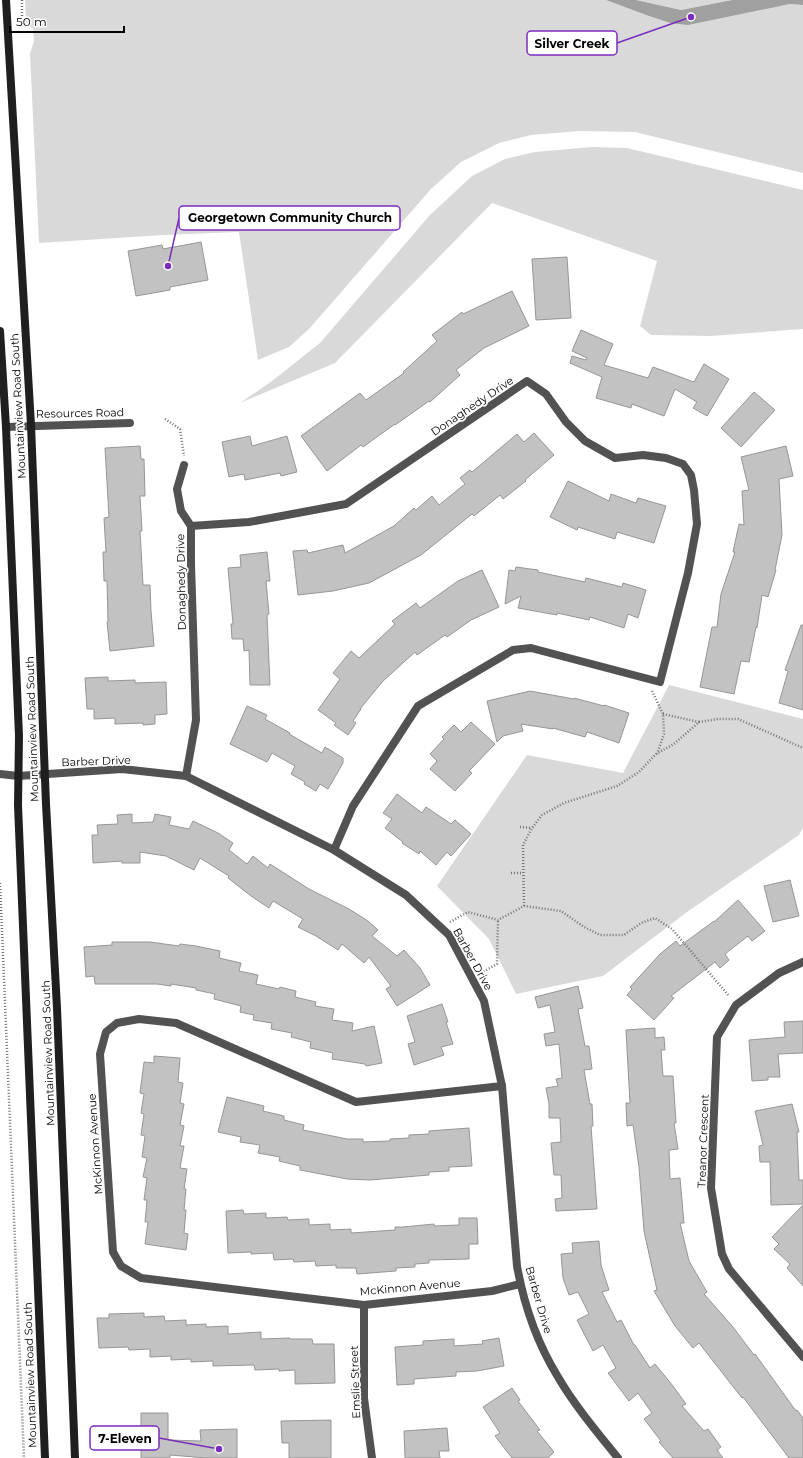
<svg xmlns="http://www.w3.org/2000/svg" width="803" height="1458" viewBox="0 0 803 1458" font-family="Montserrat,sans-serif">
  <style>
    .green { fill: #d9d9d9 }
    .water { fill: #a0a0a0 }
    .building { fill: #c2c2c2; stroke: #969696 }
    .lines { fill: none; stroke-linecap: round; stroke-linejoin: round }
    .path { stroke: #747474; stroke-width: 2.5; stroke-dasharray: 1 2; stroke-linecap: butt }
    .minor { stroke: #525252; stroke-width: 8 }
    .tertiary { stroke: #525252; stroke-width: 8 }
    .secondary { stroke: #1f1f1f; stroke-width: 8 }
    .labels { text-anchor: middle; stroke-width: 3.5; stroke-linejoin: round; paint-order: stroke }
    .street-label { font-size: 11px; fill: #000; stroke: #fff }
    .leader { fill: none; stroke: #7b2cbf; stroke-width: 1.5 }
    .callout-dot { fill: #7b2cbf; stroke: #fff; stroke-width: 1.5 }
    .callout { fill: #fff; stroke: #7b2cbf; stroke-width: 1.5 }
    .callout-label { font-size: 12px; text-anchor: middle; font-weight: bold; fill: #000 }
  </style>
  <rect width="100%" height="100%" fill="#fff"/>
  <g class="green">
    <polygon points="25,0 606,0 646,15 670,23 790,4 803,5 803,173 635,132 580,131 531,135 499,143 461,162 431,189 309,329 289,347 258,360 239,232 163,235 39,243 30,54 34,41 33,29 26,22"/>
    <polygon points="636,0 732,0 681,10"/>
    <polygon points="592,147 627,148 803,190 803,329 711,336 651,335 640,326 657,261 492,203 335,363 240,403 272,381 320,343 430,215 472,176 505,159 535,152"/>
    <polygon points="669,685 803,719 803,828 799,835 687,912 603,976 516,994 489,939 437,886 527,755 623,773"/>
  </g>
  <polygon class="water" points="606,0 636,0 681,10 732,0 803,0 803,5 790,4 688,25 670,23 646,15"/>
  <g class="building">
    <polygon points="201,242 208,280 170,287 170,290 136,296 128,251 162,245 163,249"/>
    <polygon points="567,257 571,318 536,320 532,259"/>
    <polygon points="512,291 529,326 484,348 456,370 460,375 430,402 429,401 395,425 395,424 363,447 361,445 327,471 301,436 360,393 366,400 404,373 403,372 437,341 432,335 462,312 463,314"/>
    <polygon points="581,330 613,344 604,365 648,378 653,367 694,382 704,364 729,379 707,416 693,408 697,402 675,389 664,416 632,404 631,408 596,398 602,377 570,363 572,356 586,360 587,358 572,351"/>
    <polygon points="754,392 775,410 741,447 721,428"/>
    <polygon points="534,433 554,455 525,480 526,481 503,499 500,495 474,516 472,514 421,555 369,583 333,591 298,595 293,551 307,550 308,553 343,545 345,553 394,526 414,508 416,510 432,496 439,505 465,484 460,478 470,470 472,472 517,434 524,442"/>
    <polygon points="250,436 252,446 287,436 297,472 281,476 280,473 245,480 244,474 229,477 222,442"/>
    <polygon points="140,446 141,459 144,459 145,496 140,496 142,531 140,531 143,585 150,585 151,611 154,646 110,651 107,622 108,622 107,581 104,581 103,552 106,552 104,518 109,517 105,448"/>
    <polygon points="786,446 793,476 779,479 782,535 775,570 776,570 768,597 762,595 757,628 756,627 749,662 741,661 734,694 700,687 712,627 717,627 721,594 735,552 733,552 739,524 744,525 742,491 749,490 741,457"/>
    <polygon points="568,481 609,501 611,494 636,503 638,498 666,506 654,543 617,532 615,539 578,527 577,530 550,517"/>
    <polygon points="267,552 270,581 266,581 269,614 267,615 270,685 250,685 249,650 244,651 243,639 232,639 231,624 233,624 228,568 241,567 240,555"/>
    <polygon points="516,567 538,570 538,572 585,582 586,578 622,587 623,583 646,590 638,618 628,614 624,628 590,617 589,620 557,613 557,615 518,608 521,596 505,604 509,570 515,571"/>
    <polygon points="482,570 499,607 471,620 447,637 445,635 417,655 415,652 382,682 360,709 361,709 353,721 356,723 348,735 334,725 336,723 318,710 340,679 333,673 351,651 359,658 395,624 392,621 416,603 420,608 458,581"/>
    <polygon points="801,625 803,625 803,710 779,703 788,671 785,670"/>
    <polygon points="108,677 108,681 135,680 135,683 166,682 167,714 155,715 155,724 143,725 143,723 115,724 115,718 94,719 94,709 87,709 85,678"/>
    <polygon points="530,691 574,699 574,698 604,706 604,705 629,713 619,743 587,732 585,737 553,728 553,729 521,724 523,731 503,736 497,742 487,701"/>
    <polygon points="247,706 267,715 265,719 290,733 289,734 322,753 325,747 343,758 343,763 328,789 320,784 316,791 304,784 305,782 291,774 295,766 272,753 267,762 230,744"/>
    <polygon points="471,722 495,744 469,771 472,773 455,791 430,769 437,761 430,754 444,739 442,737 454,725 461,732"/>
    <polygon points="397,794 422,813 426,807 451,824 455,820 471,834 451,856 447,852 436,865 420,851 419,854 402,843 403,842 385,828 392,819 383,813"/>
    <polygon points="132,814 132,823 153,822 155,814 171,817 169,825 189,829 193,821 218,833 233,843 229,850 247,864 253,856 268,868 270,864 309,889 349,909 368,921 378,930 372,936 397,956 404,950 420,968 430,985 397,1006 386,989 391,986 369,957 364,963 342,944 338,950 316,936 298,927 303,919 273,901 269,908 251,896 228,878 229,876 200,858 194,870 166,856 140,852 140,863 122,863 122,861 93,863 92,835 98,835 97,825 118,824 117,815"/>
    <polygon points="790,880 799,916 773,922 764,886"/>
    <polygon points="738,900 765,931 752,941 748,936 725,954 729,960 720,968 715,962 671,996 674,998 654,1020 627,995 632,989 630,987 660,954 676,941 680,946 714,921 714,922"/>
    <polygon points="112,942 150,942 179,946 180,944 196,946 220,951 219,958 241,963 239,971 258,975 256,984 279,989 280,987 296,991 295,997 316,1002 315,1006 334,1009 332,1020 353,1023 352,1031 374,1026 382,1063 366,1066 365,1064 332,1059 333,1053 310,1048 311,1042 291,1037 292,1033 271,1029 272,1023 253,1020 254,1015 240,1012 241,1006 214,999 215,994 196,990 196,988 171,984 171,986 157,984 95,984 94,976 86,977 84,947 112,945"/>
    <polygon points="578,986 583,1008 578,1009 585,1046 589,1046 592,1069 584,1070 590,1104 592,1104 593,1126 591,1126 597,1209 556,1211 555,1199 562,1198 561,1175 554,1175 551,1143 561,1142 560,1118 549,1118 549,1104 546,1088 558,1086 556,1079 562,1078 559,1044 546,1046 544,1034 555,1032 550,1005 538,1008 535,997"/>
    <polygon points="442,1004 448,1022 446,1022 453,1044 441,1047 444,1055 414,1065 408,1044 415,1042 407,1016"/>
    <polygon points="803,1021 803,1053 778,1054 780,1077 768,1077 768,1080 752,1081 749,1040 785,1037 784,1022"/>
    <polygon points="655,1028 655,1038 664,1037 665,1050 661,1050 663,1076 673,1076 676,1123 674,1123 678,1149 669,1150 670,1179 680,1178 684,1223 680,1223 689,1261 707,1292 704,1294 733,1327 754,1355 755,1354 796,1411 797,1410 803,1418 803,1458 789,1458 743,1397 742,1398 699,1343 693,1348 675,1326 654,1291 657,1290 644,1231 639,1167 633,1125 627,1126 626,1103 630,1103 626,1030"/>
    <polygon points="154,1056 180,1058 178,1082 183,1083 180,1103 184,1104 180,1125 184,1126 180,1146 184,1146 180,1168 187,1169 184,1189 186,1189 184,1210 186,1210 184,1233 188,1234 186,1250 145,1244 148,1222 145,1222 147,1200 144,1200 147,1178 143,1177 147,1158 142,1157 145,1136 141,1135 144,1114 141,1113 144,1094 140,1093 144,1062 154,1063"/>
    <polygon points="227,1097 264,1106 263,1111 284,1116 284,1120 304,1125 303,1130 347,1139 363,1139 363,1142 390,1141 390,1139 409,1138 409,1135 429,1134 429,1131 469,1128 472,1166 449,1167 449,1171 429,1172 429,1175 370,1180 347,1179 300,1170 300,1166 279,1161 280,1157 258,1153 260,1145 240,1142 241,1137 218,1132"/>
    <polygon points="792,1104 799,1132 797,1132 799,1180 803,1180 803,1204 771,1205 770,1162 760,1162 759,1146 763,1145 755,1111"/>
    <polygon points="803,1205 803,1286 787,1268 790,1264 774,1249 779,1244 772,1237"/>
    <polygon points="243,1210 244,1214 266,1213 266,1218 287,1217 288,1220 309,1219 309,1225 330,1224 330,1230 351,1229 351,1233 395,1230 395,1227 403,1227 434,1224 434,1226 459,1225 459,1218 477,1218 478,1244 469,1244 469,1259 429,1260 429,1263 415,1264 415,1267 396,1268 396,1271 357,1274 356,1268 336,1268 336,1265 316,1266 315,1261 294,1262 293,1259 274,1260 273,1253 251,1254 251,1252 228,1253 226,1211"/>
    <polygon points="599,1241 601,1265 609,1290 602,1292 617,1322 621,1320 634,1345 635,1345 650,1368 655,1364 673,1386 686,1404 682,1406 704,1431 708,1429 721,1447 717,1450 723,1458 673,1458 659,1442 661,1441 644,1419 652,1413 638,1393 629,1401 608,1373 616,1368 603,1345 593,1351 577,1320 589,1314 578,1292 569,1295 563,1278 561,1254 573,1253 572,1243"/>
    <polygon points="144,1313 144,1317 164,1316 165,1321 186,1320 186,1325 206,1324 206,1327 228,1326 228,1334 261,1332 261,1339 290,1338 290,1339 312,1339 313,1344 334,1344 335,1383 295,1384 295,1370 279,1371 279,1369 255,1370 254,1365 213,1366 213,1361 191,1362 191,1359 171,1360 171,1356 150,1357 150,1349 129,1350 128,1347 99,1348 97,1318 109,1318 109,1314"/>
    <polygon points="499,1338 504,1366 477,1371 456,1372 456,1376 414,1379 414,1384 397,1385 395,1347 423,1345 423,1341 454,1339 454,1346 483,1344 482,1341"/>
    <polygon points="512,1388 520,1400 518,1401 540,1430 537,1431 554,1452 548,1458 512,1458 495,1436 500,1433 483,1407"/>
    <polygon points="141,1413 168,1413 168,1440 201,1441 200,1430 237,1429 237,1458 206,1458 170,1455 170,1458 141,1458"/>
    <polygon points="331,1420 331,1458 289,1458 289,1443 282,1443 281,1421"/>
    <polygon points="447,1428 449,1451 439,1451 440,1458 405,1458 404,1431"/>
  </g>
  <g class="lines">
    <g class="path">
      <polyline points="22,0 22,17"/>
      <polyline points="165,419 180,429 184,456"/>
      <polyline points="652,691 663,714 664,734 657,754"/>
      <polyline points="663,714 699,722"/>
      <polyline points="520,827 531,828"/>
      <polyline points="511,873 523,873"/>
      <polyline points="0,883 24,1458"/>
      <polyline points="524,906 523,845 532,828 542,815 564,803 617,786 639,772 656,754 674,744 699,722 718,719 738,719 803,748"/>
      <polyline points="450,922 468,912 498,920 524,906 561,911 584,927 600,935 624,935 641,923 655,918 672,929 729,996"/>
      <polyline points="481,973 497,964 498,920"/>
    </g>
    <g class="minor">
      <polyline points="6,427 130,423"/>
      <polyline points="184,465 177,489 181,511 191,526"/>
      <polyline points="191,526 249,522 346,504 527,381 546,394 566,422 585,441 615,458 643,455 666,458 683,464 691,475 694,490 697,524 688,573 660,682 531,648 513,650 418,706 353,806 334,850"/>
      <polyline points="186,776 196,720 191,565 191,526"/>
      <polyline points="803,962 779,973 736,1005 717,1037 711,1188 722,1254 729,1269 803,1357"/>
      <polyline points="502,1086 356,1102 176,1023 139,1019 117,1023 106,1032 100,1054 113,1252 121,1266 141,1278 364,1305 492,1291 520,1284"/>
      <polyline points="364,1305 364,1398 372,1458"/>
    </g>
    <path class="tertiary" d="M0,774L18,776L122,769L186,776L334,850L406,895L449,935L484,1001L502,1086L517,1266C524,1305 537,1343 558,1377C575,1406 597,1432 618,1458"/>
    <g class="secondary">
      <polyline points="6,0 31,425 46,804 57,1008 75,1458"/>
      <polyline points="0,331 6,427 19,736 18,805 45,1458"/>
    </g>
  </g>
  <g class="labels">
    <g class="street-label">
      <text transform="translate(18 406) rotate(-93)" y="4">Mountainview Road South</text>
      <text transform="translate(472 406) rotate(-34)" y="4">Donaghedy Drive</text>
      <text transform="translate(80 413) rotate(-1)" y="4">Resources Road</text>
      <text transform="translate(181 582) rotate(-91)" y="4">Donaghedy Drive</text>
      <text transform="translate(32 729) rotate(-92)" y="4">Mountainview Road South</text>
      <text transform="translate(96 761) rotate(-2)" y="4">Barber Drive</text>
      <text transform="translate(473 959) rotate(61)" y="4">Barber Drive</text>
      <text transform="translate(48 1053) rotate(-92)" y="4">Mountainview Road South</text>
      <text transform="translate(703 1141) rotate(-88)" y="4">Treanor Crescent</text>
      <text transform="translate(95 1144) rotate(-94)" y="4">McKinnon Avenue</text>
      <text transform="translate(410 1287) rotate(-5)" y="4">McKinnon Avenue</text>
      <text transform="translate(539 1300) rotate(74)" y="4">Barber Drive</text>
      <text transform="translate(30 1375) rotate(-92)" y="4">Mountainview Road South</text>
      <text transform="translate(355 1382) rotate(-92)" y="4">Emslie Street</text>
    </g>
  </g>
  <path class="leader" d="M691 17L617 43M168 266L179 218M219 1449L159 1438"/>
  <g class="callout-dot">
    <circle cx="691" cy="17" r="4"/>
    <circle cx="168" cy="266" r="4"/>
    <circle cx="219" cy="1449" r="4"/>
  </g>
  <g class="callout">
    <rect x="527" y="31" width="90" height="24" rx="4"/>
    <rect x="179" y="206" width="221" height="24" rx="4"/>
    <rect x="90" y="1426" width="69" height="24" rx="4"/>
  </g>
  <g class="callout-label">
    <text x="572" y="48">Silver Creek</text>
    <text x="290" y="222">Georgetown Community Church</text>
    <text x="125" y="1443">7-Eleven</text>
  </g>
  <path d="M10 26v6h114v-6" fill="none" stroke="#000000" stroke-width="2"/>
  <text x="16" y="26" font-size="12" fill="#000000" stroke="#ffffff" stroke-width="3" paint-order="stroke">50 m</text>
</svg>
